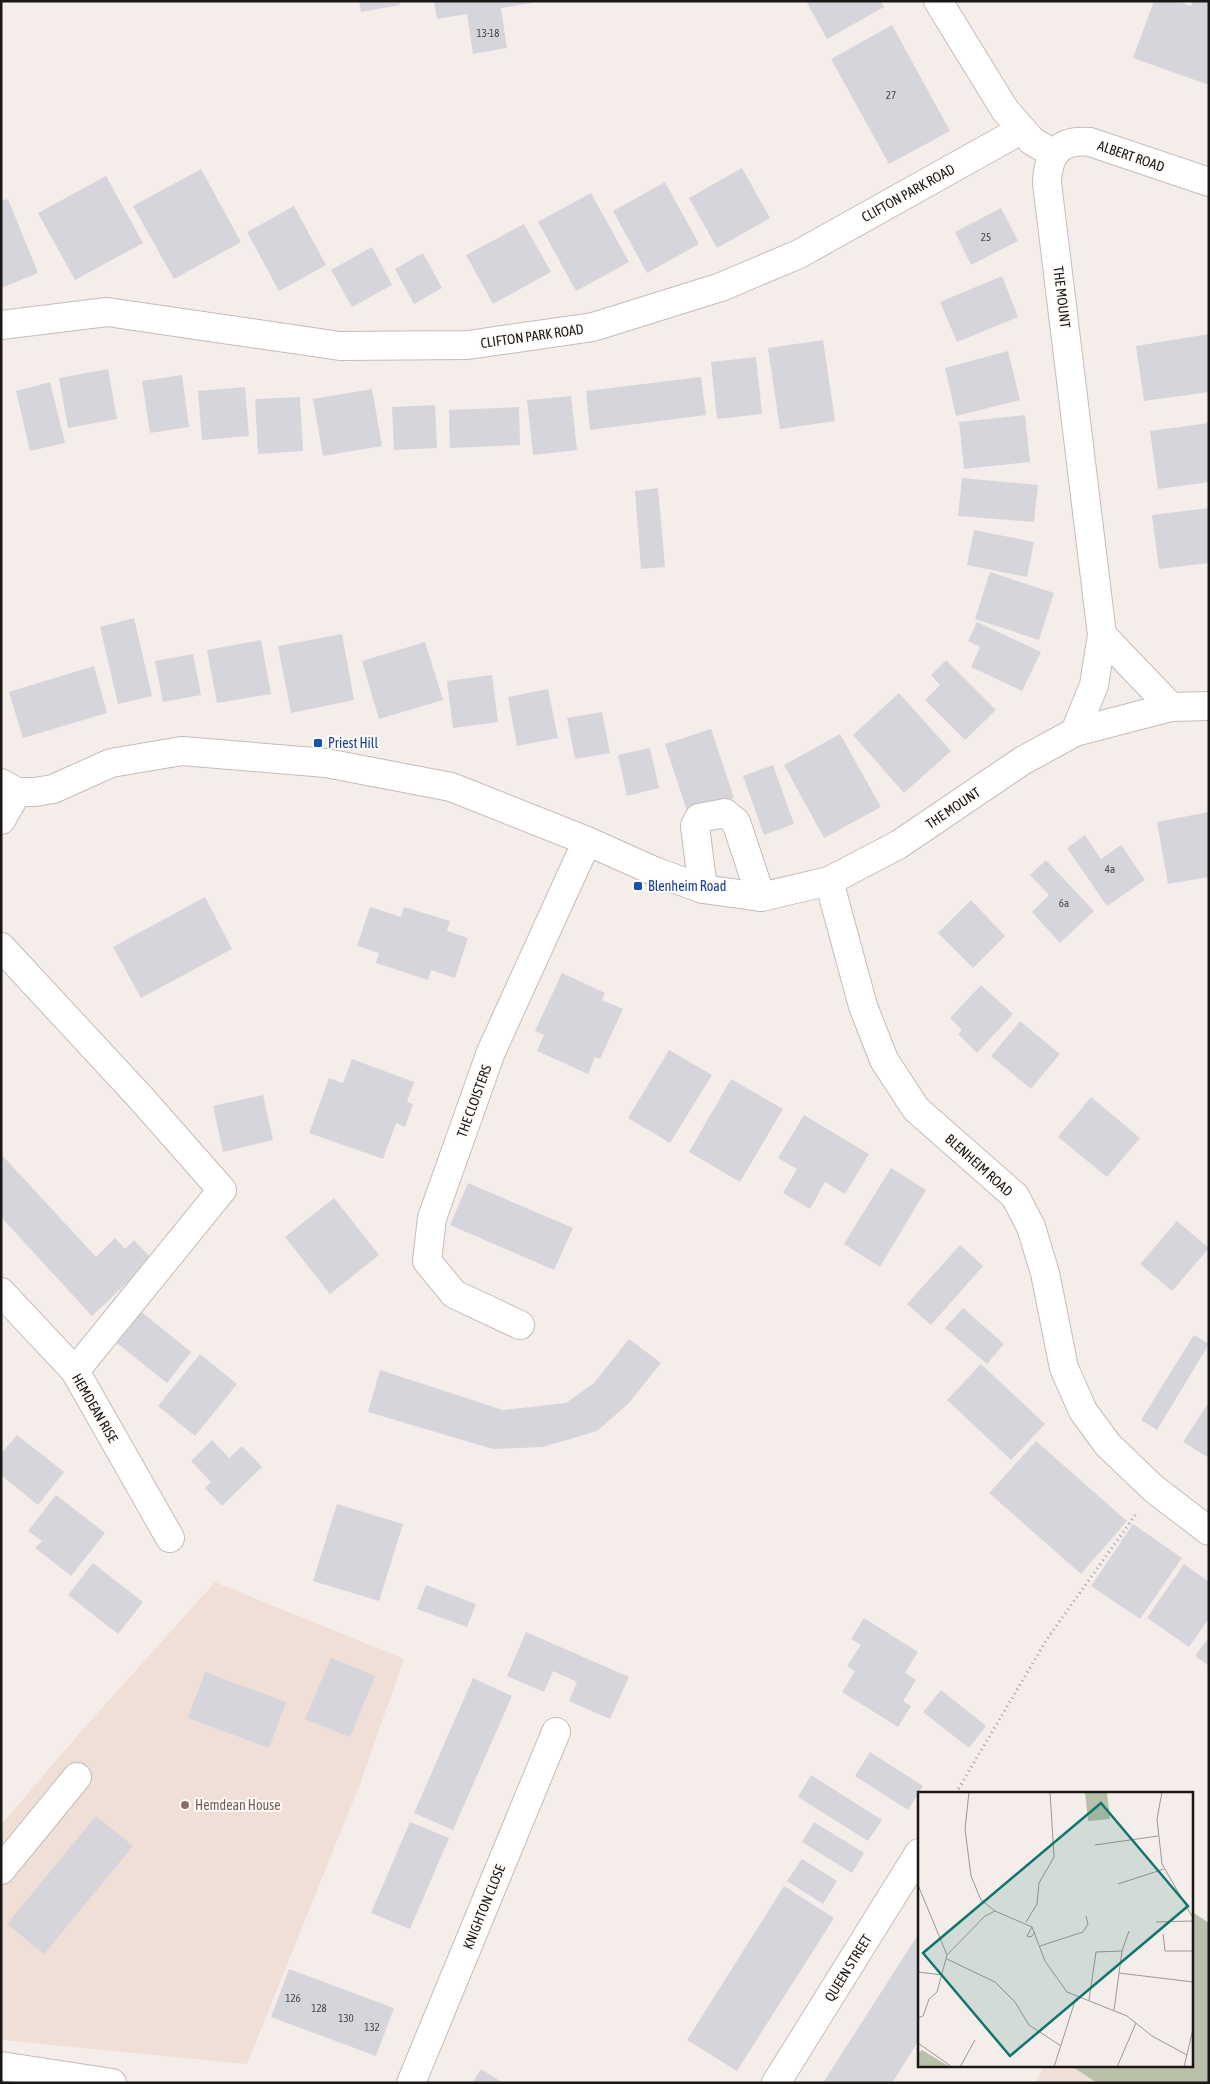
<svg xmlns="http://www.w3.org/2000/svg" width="1210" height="2084" viewBox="0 0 1210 2084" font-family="'Asap Condensed',sans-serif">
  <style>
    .built { fill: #efdfd7 }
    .green { fill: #b8c0aa }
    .building { fill: #d7d5dc }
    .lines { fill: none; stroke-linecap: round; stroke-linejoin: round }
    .minor-casing { stroke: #c4bcb8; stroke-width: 30 }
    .path { stroke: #a39e9a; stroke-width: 3; stroke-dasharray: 1 4; stroke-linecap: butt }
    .minor { stroke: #fff; stroke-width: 28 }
    .transit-dot { fill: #1a4fb4; stroke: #fefbf9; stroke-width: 2 }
    .education-dot { fill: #8d6e63; stroke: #fefbf9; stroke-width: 2 }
    .labels { text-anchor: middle; stroke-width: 4; stroke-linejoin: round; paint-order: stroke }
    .number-label { font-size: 11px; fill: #494748 }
    .street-label { font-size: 14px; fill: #1a1816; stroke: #fefbf9 }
    .transit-label { font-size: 14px; fill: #164399; stroke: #fefbf9; text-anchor: start }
    .education-label { font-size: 14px; fill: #785e54; stroke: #fefbf9; text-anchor: start }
    .inset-road { fill: none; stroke: #9d9895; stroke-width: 1 }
    .view { fill: #0f766e; fill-opacity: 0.15; stroke: #0f766e; stroke-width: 2.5 }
    .inset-edge { fill: none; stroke: #1a1816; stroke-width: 2.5 }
  </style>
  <rect width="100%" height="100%" fill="#f5ede9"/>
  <g class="built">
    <polygon points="215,1582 404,1659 360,1784 247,2064 1,2040 1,1825 77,1736"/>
    <polygon points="1045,2065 1070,2065 1097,2083 1035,2083"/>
  </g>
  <polygon class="green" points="1191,1911 1209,1923 1209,2083 1097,2083 1070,2065 1191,2065"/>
  <g class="building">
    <polygon points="359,1 399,1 400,5 361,12"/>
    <polygon points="434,1 532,1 532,3 501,8 507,48 473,54 467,14 437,19"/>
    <polygon points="806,1 881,1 884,7 827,39"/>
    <polygon points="1154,1 1178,1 1191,6 1193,1 1209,1 1209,85 1133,58"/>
    <polygon points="892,25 950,131 889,164 831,59"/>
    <polygon points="742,168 770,218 717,248 689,198"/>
    <polygon points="201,169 241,242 174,279 133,206"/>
    <polygon points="106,176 143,243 75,280 38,213"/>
    <polygon points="665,182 699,244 647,273 613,211"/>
    <polygon points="591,193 629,262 576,291 538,222"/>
    <polygon points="8,199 38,273 1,288 1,201"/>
    <polygon points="294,206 326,265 279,291 247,232"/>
    <polygon points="1001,208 1018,241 971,265 955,232"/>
    <polygon points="524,224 551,272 493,304 466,255"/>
    <polygon points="372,247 392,285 352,307 331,270"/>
    <polygon points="423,253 442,288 414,304 395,269"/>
    <polygon points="1002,276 1018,317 957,342 940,302"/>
    <polygon points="1209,334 1209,392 1144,401 1136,346"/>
    <polygon points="823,340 835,421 780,429 768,348"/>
    <polygon points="1008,351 1020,400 956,416 945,368"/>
    <polygon points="756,357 762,414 717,419 711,362"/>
    <polygon points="108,369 117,419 68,428 59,378"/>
    <polygon points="182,375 189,427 150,433 142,381"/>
    <polygon points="701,377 706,415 590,430 586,391"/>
    <polygon points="50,382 65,443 30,451 16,391"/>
    <polygon points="245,387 249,436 202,440 198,391"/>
    <polygon points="372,389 382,446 323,456 313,399"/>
    <polygon points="571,396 577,450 533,455 527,400"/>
    <polygon points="300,397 303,451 258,454 255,399"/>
    <polygon points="435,405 437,448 394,450 392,407"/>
    <polygon points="519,407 520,445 450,448 449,410"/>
    <polygon points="1025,415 1030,462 964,469 959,422"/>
    <polygon points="1209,423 1209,482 1158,489 1150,431"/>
    <polygon points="962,478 1038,485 1034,522 958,516"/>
    <polygon points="658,488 665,567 641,569 635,491"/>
    <polygon points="1209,508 1209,563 1159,569 1152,515"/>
    <polygon points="974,530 1034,542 1027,577 967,565"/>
    <polygon points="990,572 1054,593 1039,640 975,619"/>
    <polygon points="134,618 152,696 118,704 100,627"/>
    <polygon points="977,622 1041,652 1022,691 971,667 980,647 968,641"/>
    <polygon points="342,634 354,700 291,713 278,646"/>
    <polygon points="261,640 271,694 217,703 207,650"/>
    <polygon points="425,642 443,700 379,719 362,661"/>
    <polygon points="193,654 201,695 163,702 155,661"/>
    <polygon points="946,660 996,710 965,740 925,700 940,685 931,675"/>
    <polygon points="94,666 107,713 23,738 9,692"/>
    <polygon points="492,675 498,722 453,728 447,681"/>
    <polygon points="548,689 558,738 517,746 508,697"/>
    <polygon points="899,693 951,751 904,793 853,735"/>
    <polygon points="602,712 610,753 575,759 567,718"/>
    <polygon points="711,729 734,798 688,814 665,744"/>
    <polygon points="840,734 881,807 824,838 784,765"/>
    <polygon points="650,748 659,788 627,796 618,755"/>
    <polygon points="773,765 794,824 764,835 743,776"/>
    <polygon points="1209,812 1209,877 1168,884 1157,822"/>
    <polygon points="1085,835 1101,859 1121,845 1145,880 1107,906 1067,848"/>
    <polygon points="1046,860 1094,911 1060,943 1032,912 1049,895 1030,875"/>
    <polygon points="205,897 232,949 141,998 113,947"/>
    <polygon points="971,900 1005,936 973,968 938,933"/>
    <polygon points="370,907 401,917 404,907 450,921 447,931 468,938 455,978 431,970 428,980 376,963 379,953 357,946"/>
    <polygon points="562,973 605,993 602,1000 623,1009 600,1059 595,1057 588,1074 537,1051 544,1035 535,1031"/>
    <polygon points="981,985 1013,1014 977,1053 958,1034 962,1030 950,1018"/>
    <polygon points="1020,1021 1060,1054 1031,1089 991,1056"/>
    <polygon points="669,1050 712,1075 670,1143 628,1118"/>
    <polygon points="352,1059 414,1082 407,1102 413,1104 405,1127 396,1123 383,1159 309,1133 329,1078 343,1083"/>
    <polygon points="731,1079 783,1109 740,1182 689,1152"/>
    <polygon points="263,1095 273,1140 223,1152 213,1106"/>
    <polygon points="1091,1097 1140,1138 1107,1177 1058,1137"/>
    <polygon points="804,1115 869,1154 845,1194 825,1182 810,1209 783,1193 797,1169 778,1158"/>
    <polygon points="1,1154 96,1257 115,1238 125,1249 134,1240 152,1259 92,1316 1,1217"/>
    <polygon points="891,1168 926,1190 880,1267 844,1244"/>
    <polygon points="468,1183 573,1228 554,1270 450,1225"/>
    <polygon points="334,1198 379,1255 330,1294 285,1237"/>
    <polygon points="1177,1221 1209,1248 1172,1291 1140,1264"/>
    <polygon points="960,1245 983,1266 931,1325 907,1304"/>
    <polygon points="133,1305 191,1352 167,1383 108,1336"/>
    <polygon points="963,1308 1004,1344 987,1364 945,1328"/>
    <polygon points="1194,1335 1209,1344 1157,1430 1141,1420"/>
    <polygon points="629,1339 661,1363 628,1404 597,1431 543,1447 493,1449 368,1412 380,1370 503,1410 566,1403 594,1383"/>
    <polygon points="200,1354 237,1384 195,1436 158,1406"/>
    <polygon points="981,1364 1045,1424 1011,1460 947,1400"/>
    <polygon points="1209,1402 1209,1458 1183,1442"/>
    <polygon points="17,1435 64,1472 38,1505 1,1475 1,1454"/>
    <polygon points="212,1440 229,1458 242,1446 262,1467 222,1506 205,1488 211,1482 191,1461"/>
    <polygon points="1036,1441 1127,1521 1081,1574 989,1493"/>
    <polygon points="56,1495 105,1533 71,1576 35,1548 42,1541 28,1531"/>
    <polygon points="337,1504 403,1524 379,1601 313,1581"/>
    <polygon points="1133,1524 1182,1558 1140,1619 1091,1586"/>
    <polygon points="93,1563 143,1602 118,1634 68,1595"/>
    <polygon points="1184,1564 1209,1582 1209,1618 1189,1647 1147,1618"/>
    <polygon points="426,1585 476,1604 467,1627 417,1609"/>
    <polygon points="864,1618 918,1652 905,1673 916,1680 903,1701 911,1706 898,1727 842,1692 855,1671 847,1666 861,1645 851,1639"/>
    <polygon points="526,1632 629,1677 610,1719 569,1701 577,1682 553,1671 544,1692 507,1676"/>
    <polygon points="1209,1637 1209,1666 1195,1656"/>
    <polygon points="331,1658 375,1676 350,1737 305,1719"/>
    <polygon points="205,1672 286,1702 269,1748 188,1718"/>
    <polygon points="473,1678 512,1696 453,1830 414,1813"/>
    <polygon points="941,1690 986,1726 969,1748 923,1712"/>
    <polygon points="870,1752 923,1786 908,1810 855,1776"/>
    <polygon points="811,1775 882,1820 868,1841 798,1797"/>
    <polygon points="96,1816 133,1846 44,1954 7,1924"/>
    <polygon points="410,1822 449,1838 410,1929 371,1913"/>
    <polygon points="814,1822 864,1853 852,1873 802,1842"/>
    <polygon points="802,1859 837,1881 823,1904 787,1881"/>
    <polygon points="784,1886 834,1918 737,2071 687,2040"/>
    <polygon points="919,1933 919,2040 894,2080 892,2083 823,2083"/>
    <polygon points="289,1969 394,2008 376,2056 271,2017"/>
    <polygon points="481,2069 503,2083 472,2083"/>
  </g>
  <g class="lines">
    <g class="minor-casing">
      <g id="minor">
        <polyline points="938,1 1005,110 1032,141 1054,154"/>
        <polyline points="1,325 107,312 340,346 468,345 593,327 721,287 799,254 1021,130"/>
        <polyline points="1102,635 1171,707"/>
        <path d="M1075,732L1094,685L1102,635L1047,183C1048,154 1059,139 1090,142L1209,182"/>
        <polyline points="1,783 17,792 35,792 53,789 111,763 182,751 326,763 451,787 587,841 654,871 703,889 761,897 829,881 898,845 1022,761 1075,732 1171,707 1209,706"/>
        <polyline points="1,820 17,792"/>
        <polyline points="829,881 863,1006 884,1060 916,1109 1015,1196 1031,1227 1045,1273 1064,1368 1083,1411 1108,1445 1154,1489 1209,1531"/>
        <polyline points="703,889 695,826 699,818 725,813 736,822 761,897"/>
        <polyline points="1,947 140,1097 222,1190 75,1371"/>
        <polyline points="1,1292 75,1371 170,1538"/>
        <polyline points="520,1325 454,1294 427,1261 432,1218 491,1052 587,841"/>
        <polyline points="1,1870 77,1777"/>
        <polyline points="1,2066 112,2083"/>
        <polyline points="411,2083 556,1732"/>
        <polyline points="776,2083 919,1853"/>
      </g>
    </g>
    <polyline class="path" points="956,1793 1047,1639 1136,1514"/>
    <use href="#minor" class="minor"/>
  </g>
  <g class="transit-dot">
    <rect x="313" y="738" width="10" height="10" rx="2.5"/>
    <rect x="633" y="881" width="10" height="10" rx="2.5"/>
  </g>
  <circle class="education-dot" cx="185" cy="1805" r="5"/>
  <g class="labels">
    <g class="number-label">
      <text x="488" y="37">13-18</text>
      <text x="891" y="99">27</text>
      <text x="986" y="241">25</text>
      <text x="1110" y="873">4a</text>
      <text x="1064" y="907">6a</text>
      <text x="293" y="2002">126</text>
      <text x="319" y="2012">128</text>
      <text x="346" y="2022">130</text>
      <text x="372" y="2031">132</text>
    </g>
    <g class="street-label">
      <text transform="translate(1131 156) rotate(19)" y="5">ALBERT ROAD</text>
      <text transform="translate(908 193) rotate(-29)" y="5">CLIFTON PARK ROAD</text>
      <text transform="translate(1062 297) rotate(83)" y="5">THE MOUNT</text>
      <text transform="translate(532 336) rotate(-8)" y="5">CLIFTON PARK ROAD</text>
      <text transform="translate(953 808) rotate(-34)" y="5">THE MOUNT</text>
      <text transform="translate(474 1101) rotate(-70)" y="5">THE CLOISTERS</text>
      <text transform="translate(979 1165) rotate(42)" y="5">BLENHEIM ROAD</text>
      <text transform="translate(95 1408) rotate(60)" y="5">HEMDEAN RISE</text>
      <text transform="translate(484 1907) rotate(-68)" y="5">KNIGHTON CLOSE</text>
      <text transform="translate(848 1968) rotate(-58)" y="5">QUEEN STREET</text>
    </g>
    <g class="transit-label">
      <text x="328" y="748">Priest Hill</text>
      <text x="648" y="891">Blenheim Road</text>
    </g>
    <g class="education-label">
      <text x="195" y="1810">Hemdean House</text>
    </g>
  </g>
  <g transform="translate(918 1792)">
    <rect width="275" height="275" fill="#f5ede9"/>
    <path d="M167,0H189L192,27L170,29ZM4,258L32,275H0V261Z" fill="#b8c0aa"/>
    <path class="inset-road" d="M51,0L47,37L53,84L63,108L77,119L114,135L127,169L149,200L209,224L234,244L269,263M244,0L239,27L244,72L275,126M177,53L240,44M200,92L246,77M0,93L29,163M108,130L119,112L121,91L136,65L132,0M238,130L275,129M114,135L109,144L113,145L117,140M245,142L247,159H275M122,154L165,140L170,132L168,124M29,167L77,190L97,210L111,233L143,254M0,180L25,183M201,181L275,190M171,208L178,160L204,159M196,218L204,159L211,139M0,226L5,224L11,207L19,200L29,163L67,124L77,119M0,251L34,275M42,275L57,248M136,275L158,206M199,275L218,231M266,275L275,237"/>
    <path class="view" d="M183,11L270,114L92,264L5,161Z"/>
    <rect width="275" height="275" class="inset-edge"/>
  </g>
  <rect width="1210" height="2084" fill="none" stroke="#1a1816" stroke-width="5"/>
</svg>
